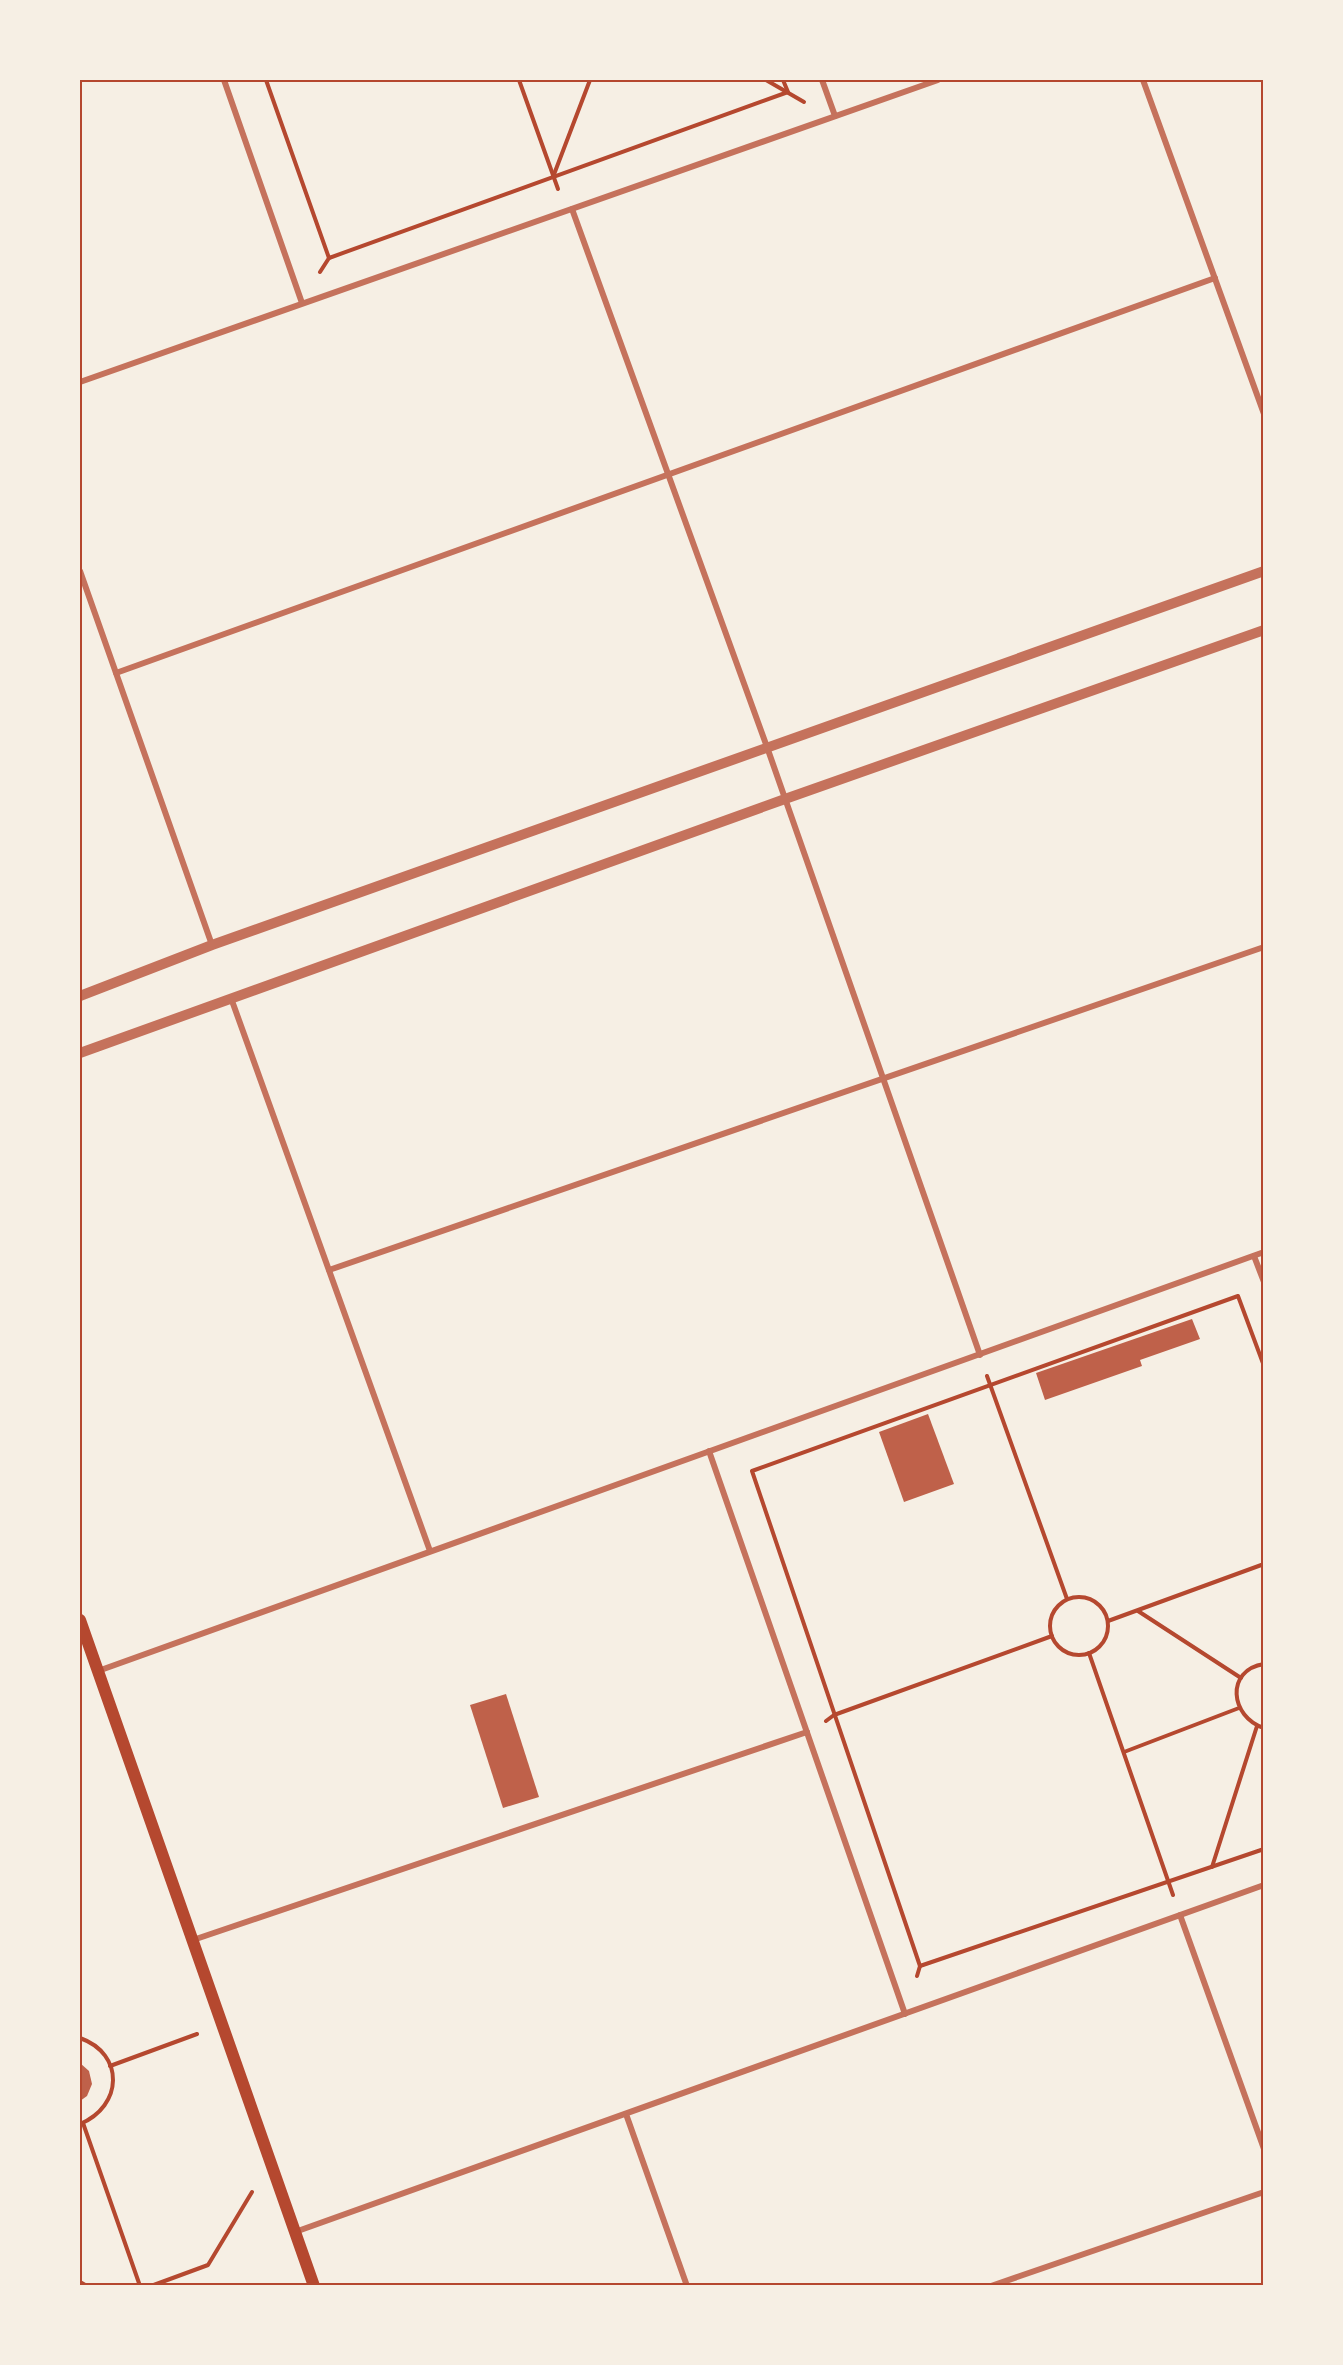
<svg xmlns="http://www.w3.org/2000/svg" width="1343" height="2365" viewBox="0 0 1343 2365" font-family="'Playfair Display',serif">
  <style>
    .building { fill: #bf614a }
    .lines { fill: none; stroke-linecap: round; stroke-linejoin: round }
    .path { stroke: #b5482f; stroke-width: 4 }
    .minor { stroke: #c5725c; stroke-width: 6 }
    .tertiary { stroke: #c5725c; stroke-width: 10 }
    .secondary { stroke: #b5482f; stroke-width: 12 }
    .neatline { fill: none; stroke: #b5482f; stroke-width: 2 }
  </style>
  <rect width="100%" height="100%" fill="#f6efe4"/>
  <g class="building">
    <polygon points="1192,1319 1200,1339 1140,1360 1142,1366 1045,1400 1036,1373"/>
    <polygon points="928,1414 954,1484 904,1502 879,1432"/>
    <polygon points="506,1694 539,1797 503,1808 470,1705"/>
    <polygon points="80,2063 89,2071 92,2084 87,2096 80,2101"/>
  </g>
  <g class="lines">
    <g class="path">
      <polyline points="266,80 329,258"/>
      <polyline points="519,80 558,189"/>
      <polyline points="766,80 804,102"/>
      <polyline points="553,177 590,80"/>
      <polyline points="320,272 329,258 788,92 783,80"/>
      <polyline points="987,1376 1067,1599"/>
      <circle cx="1079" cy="1626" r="29"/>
      <polyline points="1138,1611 1241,1678"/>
      <polyline points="1108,1621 1264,1564"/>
      <polyline points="1089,1653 1173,1895"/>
      <path d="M1264,1664C1225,1670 1230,1717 1264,1728"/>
      <polyline points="826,1721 834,1715 1052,1636"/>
      <polyline points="1124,1752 1239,1708"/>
      <polyline points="1212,1867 1257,1726"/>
      <polyline points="920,1966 1264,1849"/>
      <polyline points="917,1976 920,1966 752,1471 1238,1296 1264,1366"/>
      <path d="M80,2038C125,2054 123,2106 80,2124"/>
      <polyline points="110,2066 197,2034"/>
      <polyline points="83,2123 140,2286"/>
      <polyline points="80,2282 87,2286"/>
      <polyline points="151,2286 208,2265 252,2192"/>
    </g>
    <g class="minor">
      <polyline points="224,80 302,303"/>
      <polyline points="822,80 835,116"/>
      <polyline points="1143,80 1264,414"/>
      <polyline points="572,209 767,747 980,1355"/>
      <polyline points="80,382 938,80"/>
      <polyline points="80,571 212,945"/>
      <polyline points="116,673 1215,278"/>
      <polyline points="231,998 430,1551"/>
      <polyline points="1254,1256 1264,1282"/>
      <polyline points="329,1270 1264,947"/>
      <polyline points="709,1451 905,2014"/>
      <polyline points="98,1671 1264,1252"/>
      <polyline points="1180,1915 1264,2149"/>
      <polyline points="193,1940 807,1732"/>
      <polyline points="626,2114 687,2286"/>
      <polyline points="295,2232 1264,1885"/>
      <polyline points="991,2286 1264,2192"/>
    </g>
    <g class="tertiary">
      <polyline points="80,996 212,945 1264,571"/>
      <polyline points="80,1053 785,799 1264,630"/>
    </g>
    <polyline class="secondary" points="80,1620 314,2286"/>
  </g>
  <rect width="1343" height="2365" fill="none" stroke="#f6efe4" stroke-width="162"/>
  <rect x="81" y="81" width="1181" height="2203" class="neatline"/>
</svg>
